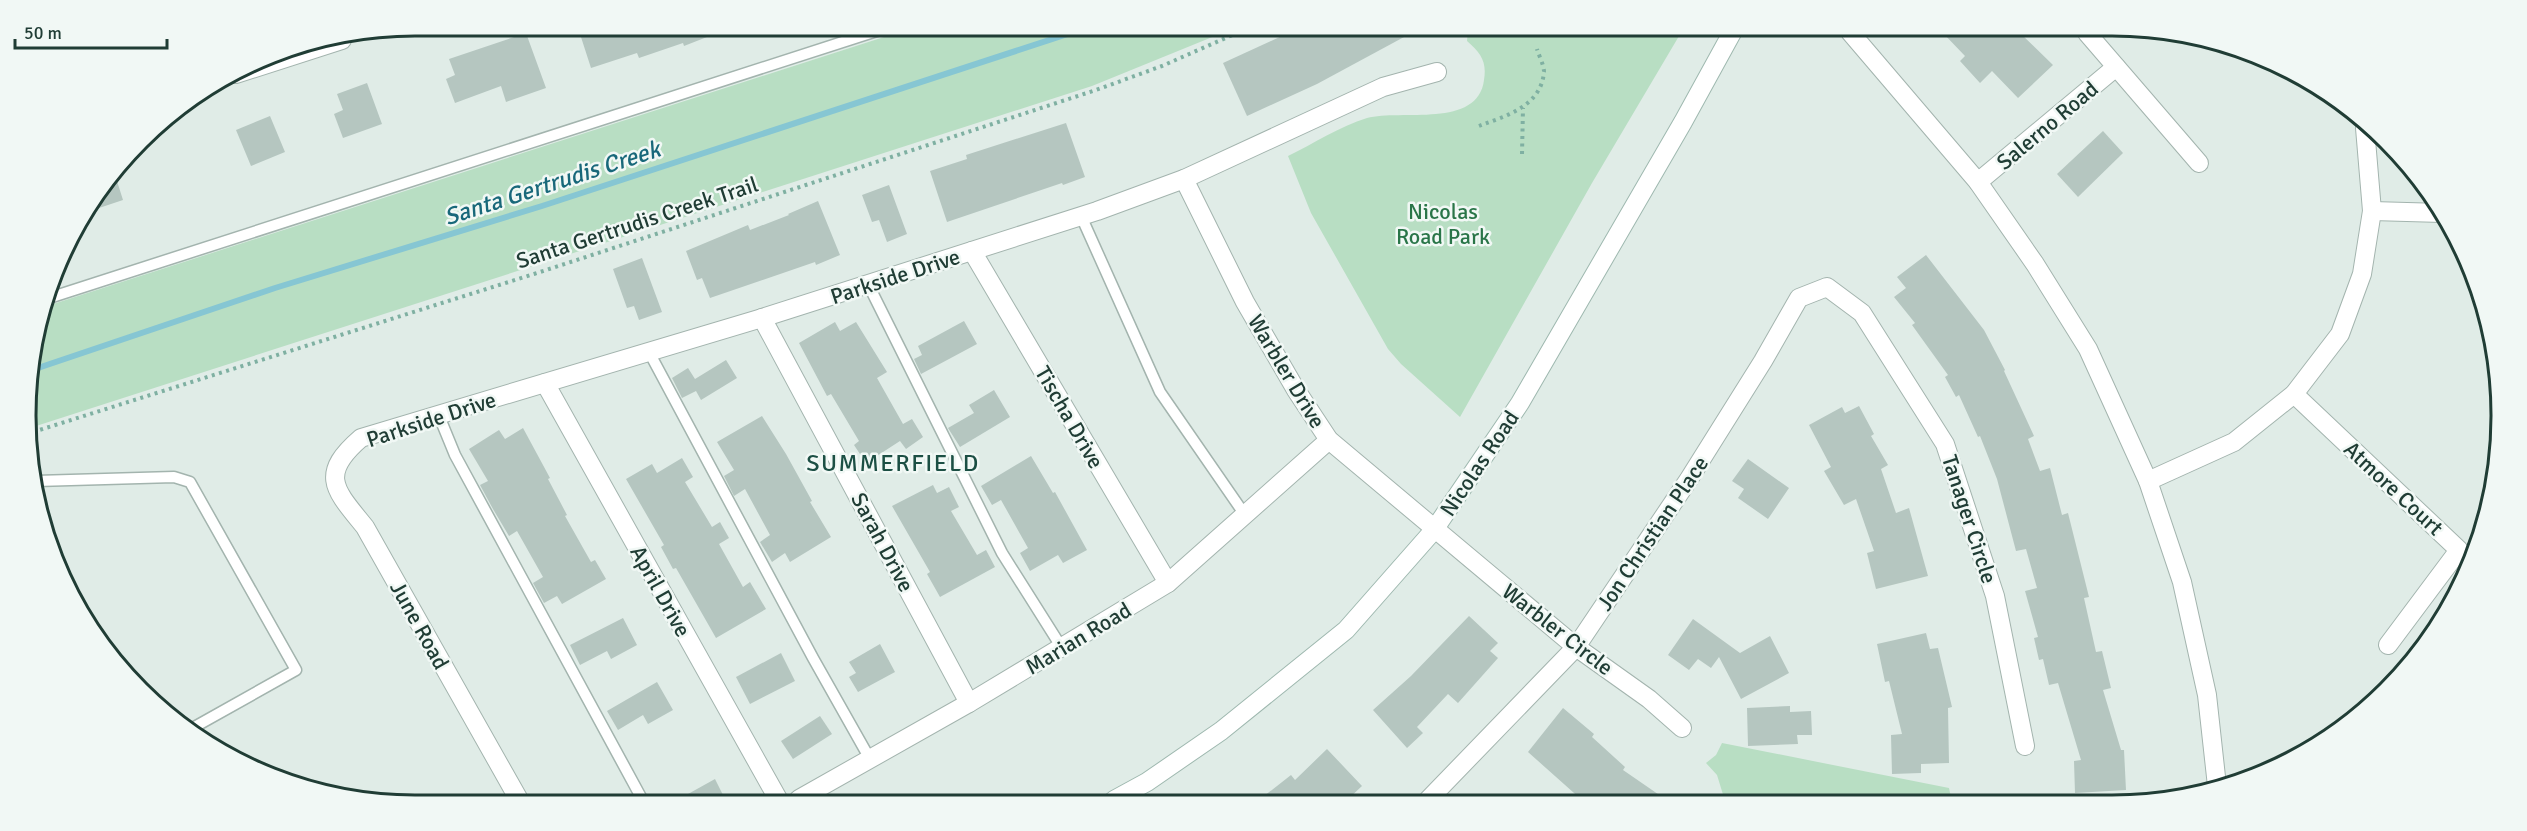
<svg xmlns="http://www.w3.org/2000/svg" width="2527" height="831" viewBox="0 0 2527 831" font-family="Signika,sans-serif">
  <style>
    .green { fill: #b8dec3 }
    .lines { fill: none; stroke-linecap: round; stroke-linejoin: round }
    .stream { stroke: #86c6d3; stroke-width: 6 }
    .building { fill: #b5c6c0 }
    .lane-casing { stroke: #a3b4ae; stroke-width: 13 }
    .street-casing { stroke: #a3b4ae; stroke-width: 20 }
    .secondary-casing { stroke: #9eb8af; stroke-width: 20 }
    .path { stroke: #7fb0a2; stroke-width: 4; stroke-dasharray: 3 4.5; stroke-linecap: butt }
    .lane { stroke: #fff; stroke-width: 10 }
    .street { stroke: #fff; stroke-width: 18 }
    .secondary { stroke: #fff; stroke-width: 18 }
    .labels { text-anchor: middle; stroke-width: 5; stroke-linejoin: round; paint-order: stroke }
    .street-label { font-size: 22px; fill: #203d35; stroke: #f1f8f5 }
    .park-label { font-size: 22px; fill: #297548; stroke: #f1f8f5 }
    .water-label { font-size: 24px; font-style: italic; fill: #18687a; stroke: #f1f8f5 }
    .neighbourhood-label { font-size: 24px; letter-spacing: 1.5px; fill: #1c4f44; stroke: #f1f8f5 }
    .rim { fill: none; stroke: #203d35; stroke-width: 3 }
  </style>
  <rect width="100%" height="100%" fill="#e0ece7"/>
  <g class="green">
    <polygon points="912,28 1232,29 1092,86 33,427 29,365 47,306"/>
    <path d="M1468,30L1682,31L1592,183L1460,417L1401,364L1388,349L1311,213L1288,156C1313,144 1340,126 1367,118C1401,109 1478,129 1484,80C1487,62 1481,53 1467,41Z"/>
    <polygon points="1722,743 1949,788 1952,802 1725,801 1717,775 1706,763 1716,755"/>
  </g>
  <g class="lines">
    <polyline class="stream" points="29,371 275,288 542,206 1086,28"/>
  </g>
  <g class="building">
    <polygon points="585,26 730,27 730,28 684,46 683,43 639,58 637,53 591,68 580,34 587,32"/>
    <polygon points="1297,29 1324,29 1417,30 1317,84 1247,116 1223,63"/>
    <polygon points="1942,32 2019,32 2053,65 2018,98 1992,71 1980,83 1960,61 1965,56"/>
    <polygon points="526,33 546,88 506,102 501,86 455,103 446,79 455,75 449,59"/>
    <polygon points="367,83 382,124 343,138 334,114 343,110 337,94"/>
    <polygon points="270,116 285,152 251,166 236,130"/>
    <polygon points="1066,123 1085,177 1063,185 1062,183 947,222 930,171 967,159 966,155"/>
    <polygon points="2103,131 2123,153 2078,197 2057,174"/>
    <polygon points="116,178 123,200 90,211 102,196"/>
    <polygon points="889,185 907,234 887,242 879,220 872,222 862,195"/>
    <polygon points="818,201 840,255 816,265 815,262 710,298 702,278 697,280 686,251 748,225 750,230 789,215 788,214"/>
    <polygon points="1926,255 1984,330 2005,370 2004,371 2034,436 2028,439 2040,471 2050,468 2062,515 2068,513 2089,597 2084,598 2096,652 2102,651 2111,688 2103,690 2121,750 2124,750 2126,790 2075,793 2074,761 2081,760 2058,683 2049,685 2043,659 2039,660 2034,638 2038,637 2025,591 2037,588 2026,549 2016,551 1997,479 1980,436 1978,437 1959,395 1956,397 1945,377 1948,375 1912,325 1915,323 1894,297 1906,288 1897,277"/>
    <polygon points="642,258 662,312 639,320 634,306 627,308 613,269"/>
    <polygon points="964,321 977,344 921,374 914,359 922,355 918,346"/>
    <polygon points="835,322 840,331 856,322 887,372 877,378 903,424 912,419 923,437 906,449 900,441 866,463 854,445 859,441 831,394 827,396 799,343"/>
    <polygon points="726,360 737,378 701,400 696,391 682,398 672,378 688,368 695,379"/>
    <polygon points="994,390 1010,417 960,447 948,428 974,413 969,405"/>
    <polygon points="1859,406 1874,434 1871,436 1888,465 1881,469 1896,513 1909,508 1928,576 1876,589 1867,553 1874,551 1856,499 1844,505 1824,471 1831,467 1809,425 1842,407 1845,413"/>
    <polygon points="762,416 786,454 812,501 810,502 831,537 790,562 785,553 772,562 760,542 770,535 745,489 734,496 724,476 734,470 717,442"/>
    <polygon points="523,428 550,478 548,479 567,515 565,516 591,562 595,560 606,579 562,604 557,596 544,603 533,583 543,577 517,531 509,536 493,509 480,485 488,481 469,449 499,430 505,439"/>
    <polygon points="1031,456 1053,493 1055,492 1087,550 1063,563 1058,555 1030,571 1020,553 1028,548 1001,500 992,505 981,486"/>
    <polygon points="682,458 693,477 685,482 712,527 720,522 729,538 719,544 743,587 750,582 766,609 716,638 676,568 673,569 661,547 664,545 626,479 652,464 657,473"/>
    <polygon points="1748,459 1789,488 1768,519 1738,498 1744,489 1732,481"/>
    <polygon points="933,485 937,493 949,487 959,507 951,511 977,555 986,550 995,567 940,597 927,574 930,572 892,506"/>
    <polygon points="1469,616 1498,643 1490,651 1498,658 1458,703 1448,694 1417,727 1423,733 1407,748 1373,710 1411,676"/>
    <polygon points="623,618 637,645 611,659 607,651 580,665 570,645"/>
    <polygon points="1693,619 1740,653 1770,636 1789,673 1741,699 1719,657 1711,668 1698,659 1689,670 1668,655"/>
    <polygon points="1926,633 1930,649 1938,648 1952,707 1948,708 1949,763 1921,764 1921,773 1892,774 1891,735 1902,734 1889,681 1885,682 1877,644"/>
    <polygon points="880,644 895,672 858,692 849,677 856,673 849,662"/>
    <polygon points="781,653 795,681 750,704 736,677"/>
    <polygon points="657,682 673,710 648,724 643,715 618,730 607,711"/>
    <polygon points="1790,706 1790,712 1811,711 1812,735 1797,735 1798,744 1748,746 1747,708"/>
    <polygon points="1563,708 1594,734 1592,737 1625,767 1623,770 1668,801 1583,801 1528,752"/>
    <polygon points="820,716 832,734 793,759 781,741"/>
    <polygon points="1327,749 1362,786 1347,800 1259,800 1291,775 1295,780"/>
    <polygon points="715,779 725,799 679,799"/>
  </g>
  <g class="lines">
    <g class="lane-casing">
      <g id="lane">
        <polyline points="1081,216 1160,392 1245,515"/>
        <polyline points="868,284 1002,553 1062,648"/>
        <polyline points="49,298 886,28"/>
        <polyline points="649,352 813,658 870,759"/>
        <polyline points="439,416 455,455 642,799"/>
        <polyline points="36,481 174,477 190,482 296,670 189,730"/>
      </g>
    </g>
    <g class="street-casing">
      <g id="street">
        <polyline points="1850,32 1978,182 2035,264 2088,349 2148,481 2182,582 2207,695 2217,786"/>
        <polyline points="2087,33 2199,163"/>
        <polyline points="236,74 342,40"/>
        <polyline points="1184,179 1245,302 1296,390 1329,440 1576,647 1649,699 1682,728"/>
        <polyline points="1978,182 2116,67"/>
        <polyline points="2372,211 2442,213"/>
        <polyline points="972,251 1168,583"/>
        <polyline points="762,318 969,703"/>
        <polyline points="545,383 778,799"/>
        <polyline points="2294,394 2459,550 2388,645"/>
        <polyline points="2148,481 2234,442 2294,394 2340,334 2362,274 2372,211 2365,128"/>
        <path d="M518,798L365,527C335,490 318,475 361,438L762,318L1097,211L1184,179L1383,87L1437,72"/>
        <polyline points="799,799 969,703 1168,583 1329,440"/>
        <polyline points="1428,800 1576,647 1689,479 1763,361 1799,298 1827,287 1862,313 1945,444 1995,596 2025,746"/>
      </g>
    </g>
    <g class="secondary-casing">
      <polyline id="secondary" points="1114,800 1147,782 1221,731 1346,630 1434,530 1520,403 1683,122 1733,31"/>
    </g>
    <g class="path">
      <path d="M1479,126C1505,116 1541,107 1544,72C1544,65 1539,56 1537,49"/>
      <polyline points="1522,154 1523,108"/>
      <polyline points="33,432 534,274 1096,90 1162,66 1246,29"/>
    </g>
    <use href="#lane" class="lane"/>
    <use href="#street" class="street"/>
    <use href="#secondary" class="secondary"/>
  </g>
  <g class="labels">
    <g class="street-label">
      <text transform="translate(2047 125) rotate(-40)" y="8">Salerno Road</text>
      <text transform="translate(637 222) rotate(-18)" y="8">Santa Gertrudis Creek Trail</text>
      <text transform="translate(895 276) rotate(-18)" y="8">Parkside Drive</text>
      <text transform="translate(1287 371) rotate(59)" y="8">Warbler Drive</text>
      <text transform="translate(1070 417) rotate(60)" y="8">Tischa Drive</text>
      <text transform="translate(431 419) rotate(-18)" y="8">Parkside Drive</text>
      <text transform="translate(1479 463) rotate(-56)" y="8">Nicolas Road</text>
      <text transform="translate(2394 488) rotate(43)" y="8">Atmore Court</text>
      <text transform="translate(1970 519) rotate(72)" y="8">Tanager Circle</text>
      <text transform="translate(1652 533) rotate(-56)" y="8">Jon Christian Place</text>
      <text transform="translate(883 542) rotate(62)" y="8">Sarah Drive</text>
      <text transform="translate(661 591) rotate(61)" y="8">April Drive</text>
      <text transform="translate(420 625) rotate(61)" y="8">June Road</text>
      <text transform="translate(1558 629) rotate(38)" y="8">Warbler Circle</text>
      <text transform="translate(1078 638) rotate(-31)" y="8">Marian Road</text>
    </g>
    <g class="park-label">
      <text x="1443" y="219">Nicolas<tspan x="1443" dy="25">Road Park</tspan></text>
    </g>
    <g class="water-label">
      <text transform="translate(552 183) rotate(-18)" y="8">Santa Gertrudis Creek</text>
    </g>
    <g class="neighbourhood-label">
      <text x="893" y="471">SUMMERFIELD</text>
    </g>
  </g>
  <path d="M0 0H2527V831H0ZM415 36H2112A379 379 0 0 1 2491 415V416A379 379 0 0 1 2112 795H415A379 379 0 0 1 36 416V415A379 379 0 0 1 415 36Z" fill="#f1f8f5" fill-rule="evenodd"/>
  <path class="rim" d="M415 36H2112A379 379 0 0 1 2491 415V416A379 379 0 0 1 2112 795H415A379 379 0 0 1 36 416V415A379 379 0 0 1 415 36Z"/>
  <path d="M15 39v9h152v-9" fill="none" stroke="#203d35" stroke-width="3"/>
  <text x="24" y="39" font-size="18" fill="#203d35" stroke="#f1f8f5" stroke-width="4.5" paint-order="stroke">50 m</text>
</svg>
